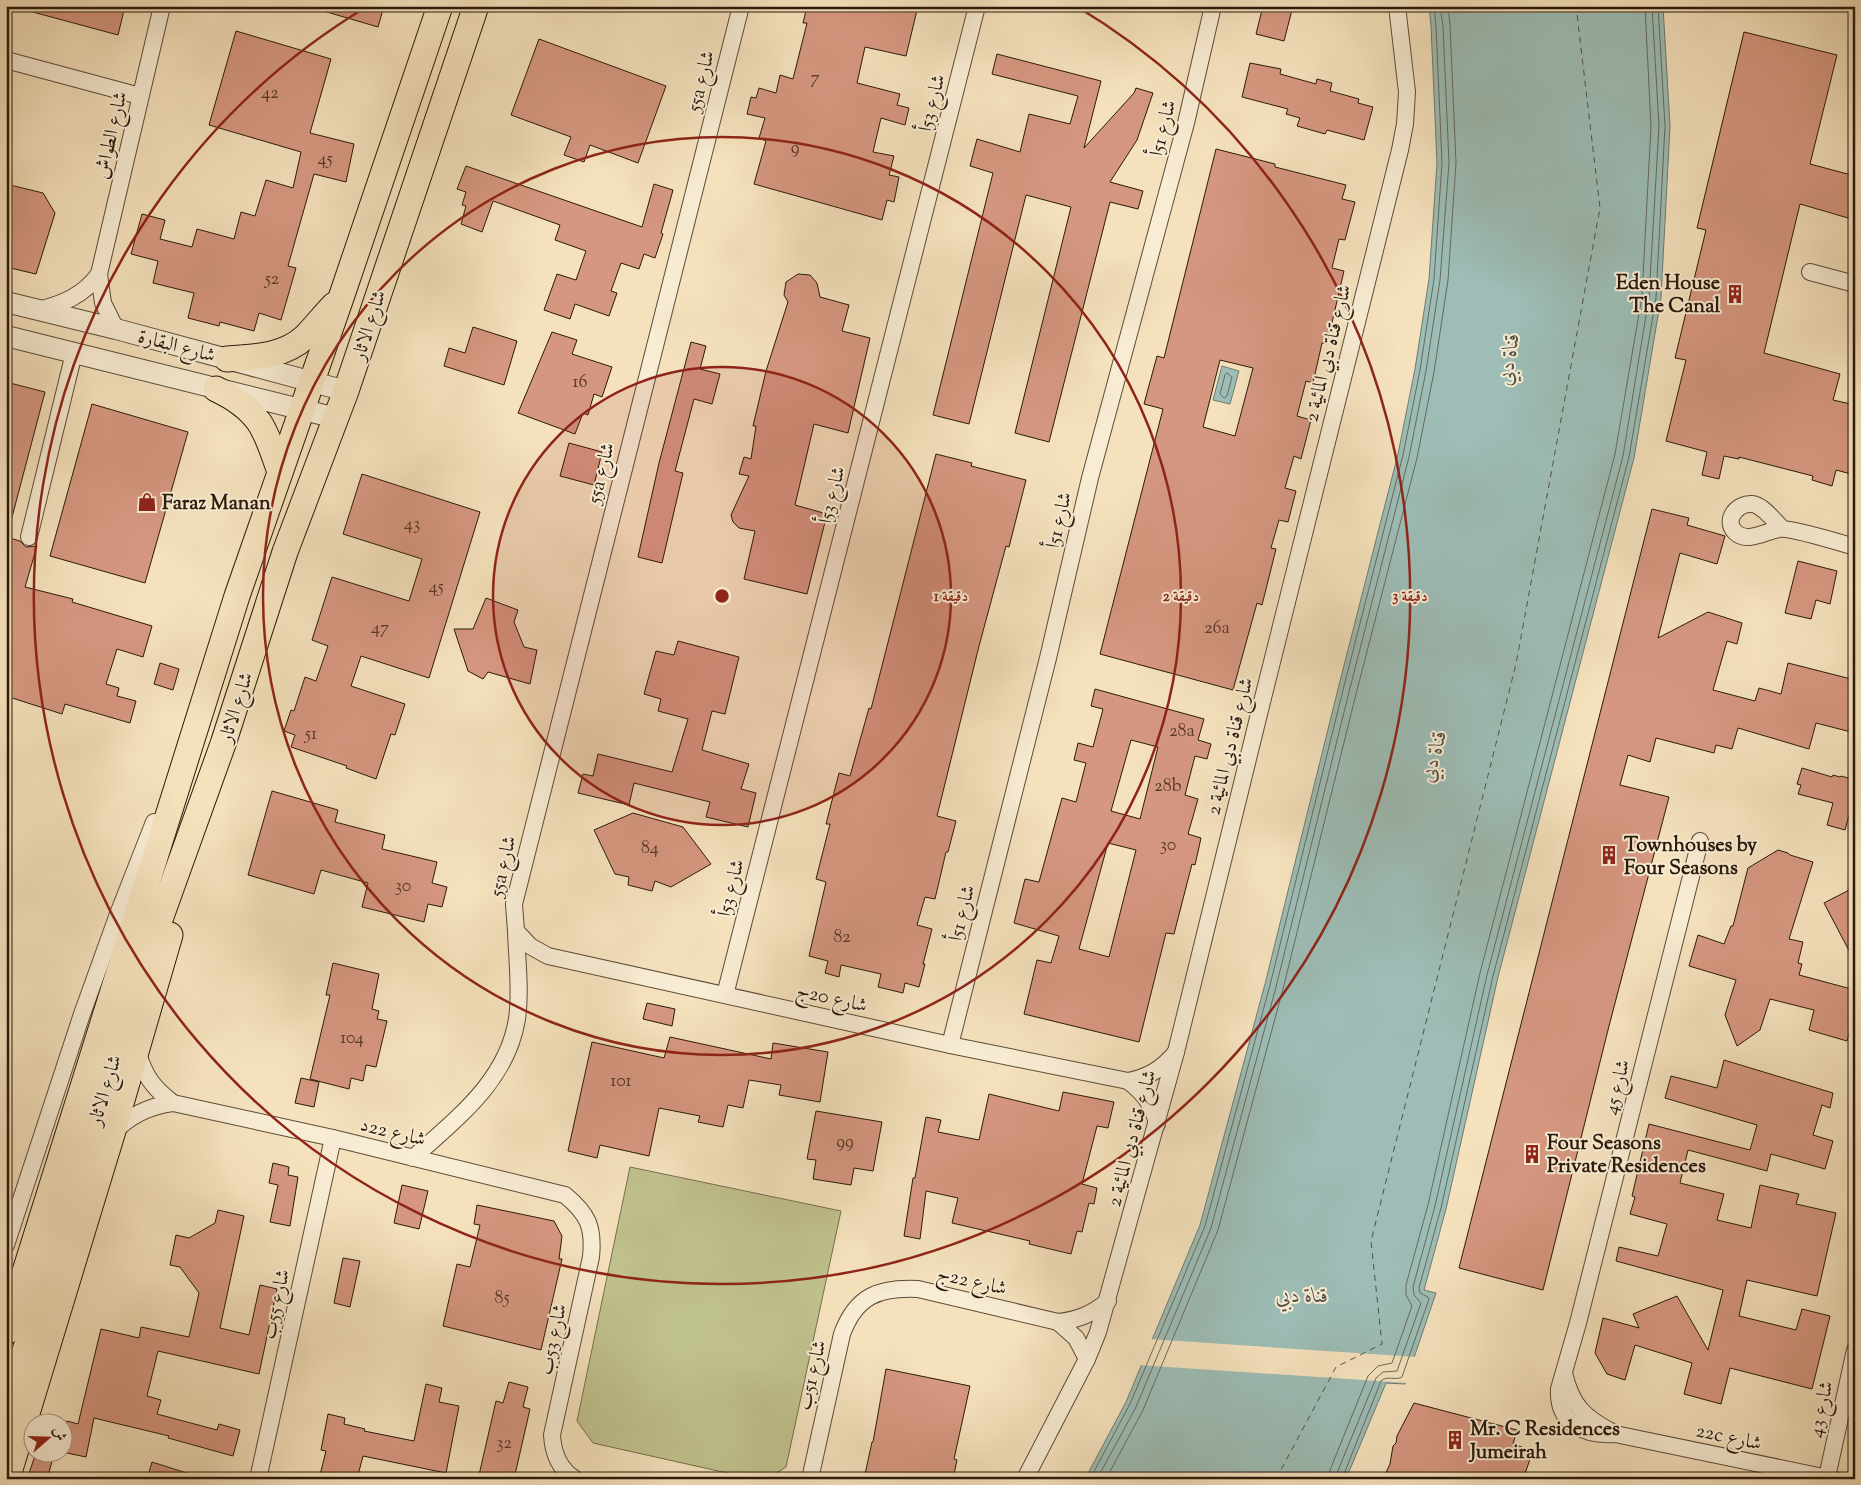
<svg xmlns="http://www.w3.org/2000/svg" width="1861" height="1485" viewBox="0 0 1861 1485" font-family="'Sorts Mill Goudy',Amiri,serif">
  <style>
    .green { fill: #c0c28e; stroke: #756e4c }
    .water { fill: #9dbdb6; stroke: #6f7b71 }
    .pier { fill: #f5e2bd }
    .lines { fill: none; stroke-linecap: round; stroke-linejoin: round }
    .shore { stroke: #646b60; stroke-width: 1 }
    .ferry { stroke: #525246; stroke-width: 1; stroke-dasharray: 6 5; stroke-linecap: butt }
    .building { fill: #d69780; stroke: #2a190a; fill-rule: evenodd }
    .minor-casing { stroke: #5d4b37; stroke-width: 18 }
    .tertiary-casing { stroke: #5d4b37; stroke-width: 22 }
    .primary-casing { stroke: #2a190a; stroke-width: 27 }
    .minor { stroke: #f8ecd4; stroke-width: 16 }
    .tertiary { stroke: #f8ecd4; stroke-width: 20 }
    .primary { stroke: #f5e2bd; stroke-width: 25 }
    .ring { fill: none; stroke: #8f2418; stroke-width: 2.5 }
    .labels { text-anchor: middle; stroke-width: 4; stroke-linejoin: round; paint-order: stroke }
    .number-label { font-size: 18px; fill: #553828 }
    .street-label { font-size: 20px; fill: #2a190a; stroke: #f8ecd4 }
    .poi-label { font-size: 20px; font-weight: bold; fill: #2a190a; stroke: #f8ecd4; text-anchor: start }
    .water-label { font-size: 21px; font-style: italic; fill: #525246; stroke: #f8ecd4 }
    .centre { fill: #8f2418; stroke: #f8ecd4; stroke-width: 2.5 }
    .ring-label { font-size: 15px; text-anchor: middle; font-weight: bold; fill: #8f2418; stroke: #f8ecd4; stroke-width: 4; stroke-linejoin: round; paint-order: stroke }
  </style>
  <rect width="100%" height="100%" fill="#f5e2bd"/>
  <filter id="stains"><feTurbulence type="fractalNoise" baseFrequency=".004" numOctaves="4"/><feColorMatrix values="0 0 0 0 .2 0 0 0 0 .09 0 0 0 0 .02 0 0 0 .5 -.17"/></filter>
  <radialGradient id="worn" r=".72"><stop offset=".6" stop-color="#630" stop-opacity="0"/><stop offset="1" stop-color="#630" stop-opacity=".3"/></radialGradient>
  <polygon class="green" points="630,1167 841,1211 786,1467 768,1479 754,1479 593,1443 577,1421"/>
  <g class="water">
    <polygon points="1429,6 1663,6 1670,126 1661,298 1634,458 1498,977 1446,1209 1424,1290 1436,1293 1405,1384 1386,1383 1346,1479 1085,1479 1126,1402 1200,1225 1265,984 1338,689 1398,454 1415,369 1429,279 1437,163 1431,26"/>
    <polygon points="1222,366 1239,371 1230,404 1213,400"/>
  </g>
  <polygon class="pier" points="1149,1339 1417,1357 1408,1383 1138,1365"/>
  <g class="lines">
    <g class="shore">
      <polygon points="1227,373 1232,377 1227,396 1224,398 1220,394 1225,375"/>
      <polyline points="1090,1479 1130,1404 1205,1226 1270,985 1343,690 1403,455 1420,370 1434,279 1442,163 1436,26 1434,6"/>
      <polyline points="1097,1479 1136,1407 1211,1228 1276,987 1349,692 1409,457 1426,371 1440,280 1449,163 1443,26 1440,6"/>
      <polyline points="1106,1479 1143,1410 1218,1230 1283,989 1356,694 1417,458 1434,372 1448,280 1456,163 1450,25 1448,6"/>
      <polyline points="1328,1479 1330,1470 1368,1376 1378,1366 1392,1363 1412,1306 1406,1295 1406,1285 1428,1205 1480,973 1615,454 1642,296 1651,126 1645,6"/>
      <polyline points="1336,1479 1337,1473 1376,1378 1383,1372 1397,1371 1421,1303 1414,1295 1413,1287 1435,1206 1487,975 1623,456 1649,297 1659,126 1652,6"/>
      <path d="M1342,1479L1381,1381C1387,1375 1395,1381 1402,1377L1429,1299L1428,1297L1420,1293L1419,1288L1441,1208L1493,976L1629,457L1656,298L1665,126L1658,6"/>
    </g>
    <polyline class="ferry" points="1276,1479 1336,1367 1382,1344 1371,1241 1516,664 1600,208 1576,6"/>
  </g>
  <g class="building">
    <polygon points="29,6 125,6 118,35 29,11"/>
    <polygon points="321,6 384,6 378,27 320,10"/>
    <polygon points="807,6 918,6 906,56 865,47 857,83 900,94 897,105 909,108 905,125 881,118 873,152 894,156 889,175 899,177 894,202 887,200 882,220 754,184 766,141 759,138 765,118 747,114 751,97 756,98 759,88 776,93 780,75 793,79 807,23 803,23"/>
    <polygon points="1263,6 1293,6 1284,41 1256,34"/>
    <polygon points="236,31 331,59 310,133 354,144 346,182 314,174 288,266 296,268 281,320 259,313 254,331 220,322 219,326 188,318 194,293 153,283 158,261 131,254 142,214 165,220 160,239 192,247 197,229 234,239 241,212 255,216 266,180 293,188 301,152 209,125"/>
    <polygon points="1744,32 1837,55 1810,164 1855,176 1855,220 1800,204 1764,353 1840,374 1833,400 1855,405 1855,475 1836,470 1832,486 1812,480 1813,476 1739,457 1739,459 1724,456 1719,479 1702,475 1707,452 1666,441 1686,360 1675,358 1706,230 1697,228"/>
    <polygon points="539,39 666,86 638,163 590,145 584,162 564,155 571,137 511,115"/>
    <polygon points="997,54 1101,81 1084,148 1134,93 1136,88 1153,93 1137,140 1110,182 1143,191 1138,209 1110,202 1049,442 1015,433 1071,207 1026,195 969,424 933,415 993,173 970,166 977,139 1020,152 1029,114 1070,124 1078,96 992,74"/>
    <polygon points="1250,63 1281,69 1280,74 1316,84 1317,79 1332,83 1330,91 1359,99 1358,103 1373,107 1364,140 1327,130 1325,134 1297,126 1300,118 1286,114 1288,109 1242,97"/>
    <path d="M1216,149L1275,164V167L1346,185L1342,199L1355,202L1345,240L1339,239L1332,268L1344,271L1327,344L1322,343L1313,383L1306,381L1297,416L1311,420L1301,459L1294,456L1285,488L1296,491L1288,522L1279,520L1271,548L1276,549L1262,605L1257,603L1233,690L1100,654L1163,409L1144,404L1157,356L1164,358ZM1220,360L1253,368L1235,436L1203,427Z"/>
    <polygon points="466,166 642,227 654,184 673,190 661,233 663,234 655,258 644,254 639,269 621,263 611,291 617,293 609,316 575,304 570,319 544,310 557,274 576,280 586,251 555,240 560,225 493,201 482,232 461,224 466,206 462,205 466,192 457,189"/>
    <polygon points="6,184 43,193 55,213 36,274 6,267"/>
    <polygon points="798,274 810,275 817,283 820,297 849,305 842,331 870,338 848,433 814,424 795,505 827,514 807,594 744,579 755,531 739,528 733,522 731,515 749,476 739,474 744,457 751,459 756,426 753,426 766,371 788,302 784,295 786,282"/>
    <polygon points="473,327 517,341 504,385 444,366 449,348 465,353"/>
    <polygon points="552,332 577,340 572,354 612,367 602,397 594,394 588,415 583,413 575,434 518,413"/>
    <polygon points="691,342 706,346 700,369 720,374 712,404 694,399 675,471 683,473 662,563 638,557 659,463"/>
    <polygon points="6,382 45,392 11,521 6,521"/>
    <polygon points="92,404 188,432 145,583 50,556"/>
    <polygon points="569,443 602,452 594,485 560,476"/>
    <polygon points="936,454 972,463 971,466 1026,480 1009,547 1006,546 979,646 937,816 956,821 948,852 946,852 935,899 925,897 917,925 932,929 923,964 925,964 919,987 905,983 903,993 878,987 881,974 841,965 839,977 825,973 828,961 809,956 826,882 816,879 830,824 826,824 839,773 850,776 869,708 871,709"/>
    <polygon points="362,474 480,512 429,678 361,656 351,686 405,704 395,735 391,734 376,779 346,768 347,766 291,747 295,735 284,731 291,710 294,711 305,677 316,681 328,646 312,640 332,577 409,601 422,559 343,534"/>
    <polygon points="1652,509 1689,518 1687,525 1725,536 1717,564 1680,553 1658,638 1708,612 1742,623 1737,644 1727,641 1713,690 1755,701 1759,688 1781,694 1788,663 1855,680 1855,733 1816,723 1809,749 1738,728 1732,749 1716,745 1714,753 1656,738 1650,762 1628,755 1620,785 1669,797 1609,1026 1543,1290 1459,1268"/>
    <polygon points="6,537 20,541 26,547 37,546 25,587 73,599 72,602 152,626 143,657 117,649 106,684 119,688 117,696 136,701 130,723 65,704 62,714 6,696"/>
    <polygon points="1798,561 1837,571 1830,604 1816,600 1811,619 1785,613"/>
    <polygon points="486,598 518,610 514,622 524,647 537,650 530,684 488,672 483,679 468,671 454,629 473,629"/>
    <polygon points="678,641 739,657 725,714 712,711 702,750 749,764 741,789 756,793 748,827 706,817 710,802 634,783 629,805 578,793 583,774 593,776 598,754 672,772 688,719 658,711 661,699 644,694 656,651 674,655"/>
    <polygon points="160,663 179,669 173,690 154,684"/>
    <path d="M1095,689L1204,719L1198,740L1211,744L1207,759L1195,756L1185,795L1198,799L1188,834L1201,838L1195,865L1192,864L1174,934L1166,933L1139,1042L1024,1014L1037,960L1051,963L1059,936L1014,923L1025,879L1039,882L1062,798L1076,802L1086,763L1074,760L1078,743L1093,747L1103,709L1091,706ZM1131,740L1158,747L1140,819L1111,811ZM1108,843L1136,850L1109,957L1079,949Z"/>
    <polygon points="1802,768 1832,777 1833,775 1840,777 1841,776 1855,780 1855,794 1845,830 1827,825 1833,803 1798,794 1801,785 1797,784"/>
    <polygon points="272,791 338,810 335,822 385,835 382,849 437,862 432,883 447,887 442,907 428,904 424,922 362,907 368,883 321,870 314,894 248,875"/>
    <polygon points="633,813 683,827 711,864 671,887 655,881 652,891 628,885 629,877 615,874 594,830"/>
    <polygon points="1778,850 1788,853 1790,855 1813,862 1789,939 1803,942 1798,963 1802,964 1799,975 1855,990 1855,1012 1847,1041 1809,1030 1814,1010 1770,999 1760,1030 1737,1046 1725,1015 1736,980 1689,966 1698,935 1724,944 1731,926 1733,926 1748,868"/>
    <polygon points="1855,887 1855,962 1824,903"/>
    <polygon points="333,963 379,974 372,1009 379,1011 377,1019 387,1021 376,1067 366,1065 363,1081 351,1078 349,1089 310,1079 330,995 326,995"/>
    <polygon points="647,1003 675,1009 672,1026 643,1019"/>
    <polygon points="670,1037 771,1059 773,1043 828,1052 820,1102 779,1095 781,1085 749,1080 743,1108 728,1105 723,1127 698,1122 700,1116 659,1108 649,1156 600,1145 597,1158 568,1151 592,1042 664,1058"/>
    <polygon points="1724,1060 1833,1093 1830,1108 1822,1105 1813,1135 1833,1141 1825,1169 1771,1154 1767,1171 1688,1150 1680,1183 1724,1194 1717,1220 1751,1228 1760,1185 1799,1194 1796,1204 1836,1213 1817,1296 1747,1280 1739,1316 1796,1330 1802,1309 1830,1316 1812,1389 1730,1368 1721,1404 1684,1394 1692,1363 1635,1345 1625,1380 1607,1374 1595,1353 1603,1318 1639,1328 1633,1314 1677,1296 1708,1350 1723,1290 1616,1261 1619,1247 1658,1256 1667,1224 1630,1214 1635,1197 1632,1196 1649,1124 1750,1150 1757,1125 1665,1098 1671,1076 1717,1088"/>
    <polygon points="301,1078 319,1082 314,1107 295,1103"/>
    <polygon points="1063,1092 1114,1102 1108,1128 1097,1126 1082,1184 1097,1188 1094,1204 1089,1203 1082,1232 1077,1231 1071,1254 1029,1244 1030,1241 952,1223 958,1198 926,1191 920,1239 904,1236 913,1178 915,1178 926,1117 941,1120 938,1132 979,1140 989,1094 1059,1111"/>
    <polygon points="816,1111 882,1122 873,1171 854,1168 851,1185 813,1179 816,1160 807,1159"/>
    <polygon points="273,1163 289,1167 288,1175 298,1177 290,1226 270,1222 278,1185 269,1183"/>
    <polygon points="402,1185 428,1191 419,1229 394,1223"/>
    <polygon points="477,1205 554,1221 562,1236 559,1259 562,1259 541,1350 443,1326 457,1264 470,1267 480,1225 474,1224"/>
    <polygon points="218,1210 244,1216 220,1328 249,1335 260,1285 277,1289 259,1374 158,1351 147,1396 161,1400 157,1414 217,1430 219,1424 240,1430 233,1456 168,1438 169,1436 94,1418 86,1457 62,1452 62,1443 67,1421 78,1424 101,1329 139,1338 141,1327 189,1337 199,1293 180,1267 170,1265 176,1235 189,1238 215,1223"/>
    <polygon points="343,1258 360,1261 350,1307 334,1303"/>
    <polygon points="886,1369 970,1386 954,1459 957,1460 953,1479 864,1479 872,1442 873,1442"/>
    <polygon points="509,1382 528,1387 523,1407 530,1409 514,1479 494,1479 479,1475 496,1401 503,1403"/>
    <polygon points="426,1384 442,1388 439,1402 459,1406 446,1473 363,1456 357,1479 319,1479 326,1451 321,1450 328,1414 345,1418 344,1424 365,1429 364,1431 414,1441"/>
    <polygon points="1414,1403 1517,1430 1513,1444 1533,1451 1523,1479 1383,1479 1390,1464 1393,1446 1396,1443 1397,1436"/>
    <polygon points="36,1453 53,1458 47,1479 27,1479"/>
    <polygon points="152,1462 193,1475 192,1479 147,1479"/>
  </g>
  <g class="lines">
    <g class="minor-casing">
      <g id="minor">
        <path d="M741,6L514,904L516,931L530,946L548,956L950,1045L1128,1081C1149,1077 1163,1068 1176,1052"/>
        <polyline points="6,60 140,96"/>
        <polyline points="1810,272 1855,284"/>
        <path d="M38,310C63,304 84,295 99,274"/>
        <polyline points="116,329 103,303 99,274 162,6"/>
        <path d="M1782,528C1774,521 1763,505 1752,504C1738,503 1723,519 1735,532C1747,544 1766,531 1779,529C1790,527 1841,543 1855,547"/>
        <polyline points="29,537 74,353"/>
        <path d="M1700,841L1578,1323L1559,1389C1557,1424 1585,1436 1615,1434L1833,1479"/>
        <polyline points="725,995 977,6"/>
        <polyline points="950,1045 1048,658 1090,478 1186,123 1213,6"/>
        <path d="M137,1051C145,1076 152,1087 173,1103"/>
        <path d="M1128,1081C1144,1093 1153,1105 1157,1124"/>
        <path d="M113,1133C130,1115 149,1106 173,1103L333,1138L565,1195C588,1214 594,1227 591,1257L552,1435C553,1452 559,1469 575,1479"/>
        <path d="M413,1158C457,1118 507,1081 517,1019C521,991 517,960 516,931"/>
        <polyline points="6,1245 82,1014 118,914 154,822"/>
        <polyline points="1058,1322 1076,1338 1087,1359"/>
        <path d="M1564,1373C1572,1407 1585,1418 1614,1433"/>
        <polyline points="1827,1477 1855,1350"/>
        <polyline points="258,1479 333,1138"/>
        <path d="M810,1479L842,1334C856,1296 879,1287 918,1289L1058,1322C1078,1320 1092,1314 1108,1301"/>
        <polyline points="1025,1479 1087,1359 1098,1332 1176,1052 1260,710 1400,150 1405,124 1407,92 1397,6"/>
      </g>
    </g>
    <g class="tertiary-casing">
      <g id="tertiary">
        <polyline points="6,302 116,329 346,391"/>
        <polyline points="6,336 336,418"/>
      </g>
    </g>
    <g class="primary-casing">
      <g id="primary">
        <path d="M227,359C255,357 283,357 305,337C315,327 324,315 334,305"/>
        <path d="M216,389C231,396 249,408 259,422C269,437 274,456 280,472"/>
        <polyline points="6,1332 237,596 342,295 440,6"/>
        <polyline points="6,1413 136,986 223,744 285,552 346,391 476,6"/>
        <polyline points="7,1479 112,1134 170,935"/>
      </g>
    </g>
    <use href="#minor" class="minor"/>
    <use href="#tertiary" class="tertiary"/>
    <use href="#primary" class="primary"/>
  </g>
  <circle cx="722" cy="596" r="229" fill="#8f2418" fill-opacity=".12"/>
  <g class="ring">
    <circle cx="722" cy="596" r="229"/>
    <circle cx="722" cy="596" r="459"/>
    <path d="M1076 6A688 688 0 1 1 368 6"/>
  </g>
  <defs>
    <g id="building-bare" transform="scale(1.5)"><path d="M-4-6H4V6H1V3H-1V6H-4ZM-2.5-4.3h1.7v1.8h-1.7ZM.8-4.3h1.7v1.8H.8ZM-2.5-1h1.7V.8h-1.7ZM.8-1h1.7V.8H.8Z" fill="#8f2418" stroke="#f8ecd4" stroke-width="2.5" paint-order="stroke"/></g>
    <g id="shop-bare" transform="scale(1.5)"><path d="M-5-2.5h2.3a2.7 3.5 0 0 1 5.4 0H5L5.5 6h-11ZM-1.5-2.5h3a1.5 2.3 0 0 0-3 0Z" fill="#8f2418" stroke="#f8ecd4" stroke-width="2.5" paint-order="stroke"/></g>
  </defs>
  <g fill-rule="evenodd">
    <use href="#building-bare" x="1735" y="294"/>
    <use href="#shop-bare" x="147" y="502"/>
    <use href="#building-bare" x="1609" y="855"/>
    <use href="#building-bare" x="1532" y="1154"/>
    <use href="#building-bare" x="1455" y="1440"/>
  </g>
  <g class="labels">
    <g class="number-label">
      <text x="815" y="83">7</text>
      <text x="270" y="98">42</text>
      <text x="795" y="153">9</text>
      <text x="325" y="164">45</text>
      <text x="272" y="284">52</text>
      <text x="580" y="387">16</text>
      <text x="412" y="529">43</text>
      <text x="436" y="592">45</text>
      <text x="380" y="633">47</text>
      <text x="1217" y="633">26a</text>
      <text x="1182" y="736">28a</text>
      <text x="311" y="739">51</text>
      <text x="1168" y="791">28b</text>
      <text x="1168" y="850">30</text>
      <text x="650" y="853">84</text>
      <text x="403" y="891">30</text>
      <text x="842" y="942">82</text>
      <text x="352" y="1043">104</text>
      <text x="621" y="1086">101</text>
      <text x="845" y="1147">99</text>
      <text x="502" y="1303">85</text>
      <text x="504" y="1448">32</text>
    </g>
    <g class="street-label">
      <text transform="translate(700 81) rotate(-76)" y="7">55a شارع</text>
      <text transform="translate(931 103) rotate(-76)" y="7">شارع 53أ</text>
      <text transform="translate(1162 128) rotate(-76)" y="7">شارع 51أ</text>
      <text transform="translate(110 135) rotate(-77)" y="7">شارع الطواش</text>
      <text transform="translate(368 325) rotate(-72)" y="7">شارع الاثار</text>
      <text transform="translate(177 345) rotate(15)" y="7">شارع البقارة</text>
      <text transform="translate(1327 353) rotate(-76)" y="7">شارع قناة دبي المائية 2</text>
      <text transform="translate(600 473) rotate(-76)" y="7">55a شارع</text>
      <text transform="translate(831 495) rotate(-76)" y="7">شارع 53أ</text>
      <text transform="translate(1058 520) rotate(-77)" y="7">شارع 51أ</text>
      <text transform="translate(235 707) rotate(-72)" y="7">شارع الاثار</text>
      <text transform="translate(1229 746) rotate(-76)" y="7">شارع قناة دبي المائية 2</text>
      <text transform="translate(502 866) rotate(-77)" y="7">55a شارع</text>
      <text transform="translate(730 888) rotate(-76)" y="7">شارع 53أ</text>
      <text transform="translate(961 913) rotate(-76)" y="7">شارع 51أ</text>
      <text transform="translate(832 997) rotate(13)" y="7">شارع 20ج</text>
      <text transform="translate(1616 1087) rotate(-76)" y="7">شارع 45</text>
      <text transform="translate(104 1090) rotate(-73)" y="7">شارع الاثار</text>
      <text transform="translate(393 1131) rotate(14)" y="7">شارع 22د</text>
      <text transform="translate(1131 1138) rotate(-75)" y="7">شارع قناة دبي المائية 2</text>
      <text transform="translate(972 1280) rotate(13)" y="7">شارع 22ج</text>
      <text transform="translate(275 1304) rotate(-78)" y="7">شارع 55ب</text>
      <text transform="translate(552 1339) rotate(-78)" y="7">شارع 53ب</text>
      <text transform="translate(811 1375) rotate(-77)" y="7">شارع 51ب</text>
      <text transform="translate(1820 1409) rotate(-78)" y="7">شارع 43</text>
      <text transform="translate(1729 1436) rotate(12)" y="7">22c شارع</text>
    </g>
    <g class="poi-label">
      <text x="1720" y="289" text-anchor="end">Eden House<tspan x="1720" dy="23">The Canal</tspan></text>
      <text x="162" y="509">Faraz Manan</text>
      <text x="1624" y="851">Townhouses by<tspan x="1624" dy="23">Four Seasons</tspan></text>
      <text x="1547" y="1149">Four Seasons<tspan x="1547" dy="23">Private Residences</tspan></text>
      <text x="1470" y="1435">Mr. C Residences<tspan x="1470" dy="23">Jumeirah</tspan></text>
    </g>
    <g class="water-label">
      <text transform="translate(1508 359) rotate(-81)" y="7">قناة دبي</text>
      <text transform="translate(1433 756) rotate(-75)" y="7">قناة دبي</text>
      <text x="1302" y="1302">قناة دبي</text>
    </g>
  </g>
  <circle cx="722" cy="596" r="8" class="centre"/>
  <g class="ring-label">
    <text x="951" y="601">1 دقيقة</text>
    <text x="1181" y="601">2 دقيقة</text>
    <text x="1410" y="601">3 دقيقة</text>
  </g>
  <rect width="1861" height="1485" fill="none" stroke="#f5e2bd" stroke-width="25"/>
  <rect x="8" y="8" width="1846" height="1470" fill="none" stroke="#2a190a" stroke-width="2.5"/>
  <rect x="12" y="12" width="1836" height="1460" fill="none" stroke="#2a190a"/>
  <g transform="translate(48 1438) rotate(70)"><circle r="24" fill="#f8ecd4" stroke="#a69883"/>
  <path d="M0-4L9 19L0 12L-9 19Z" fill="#8f2418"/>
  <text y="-8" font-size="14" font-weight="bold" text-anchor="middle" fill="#2a190a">ش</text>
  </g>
  <rect width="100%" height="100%" filter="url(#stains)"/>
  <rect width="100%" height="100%" fill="url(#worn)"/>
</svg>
